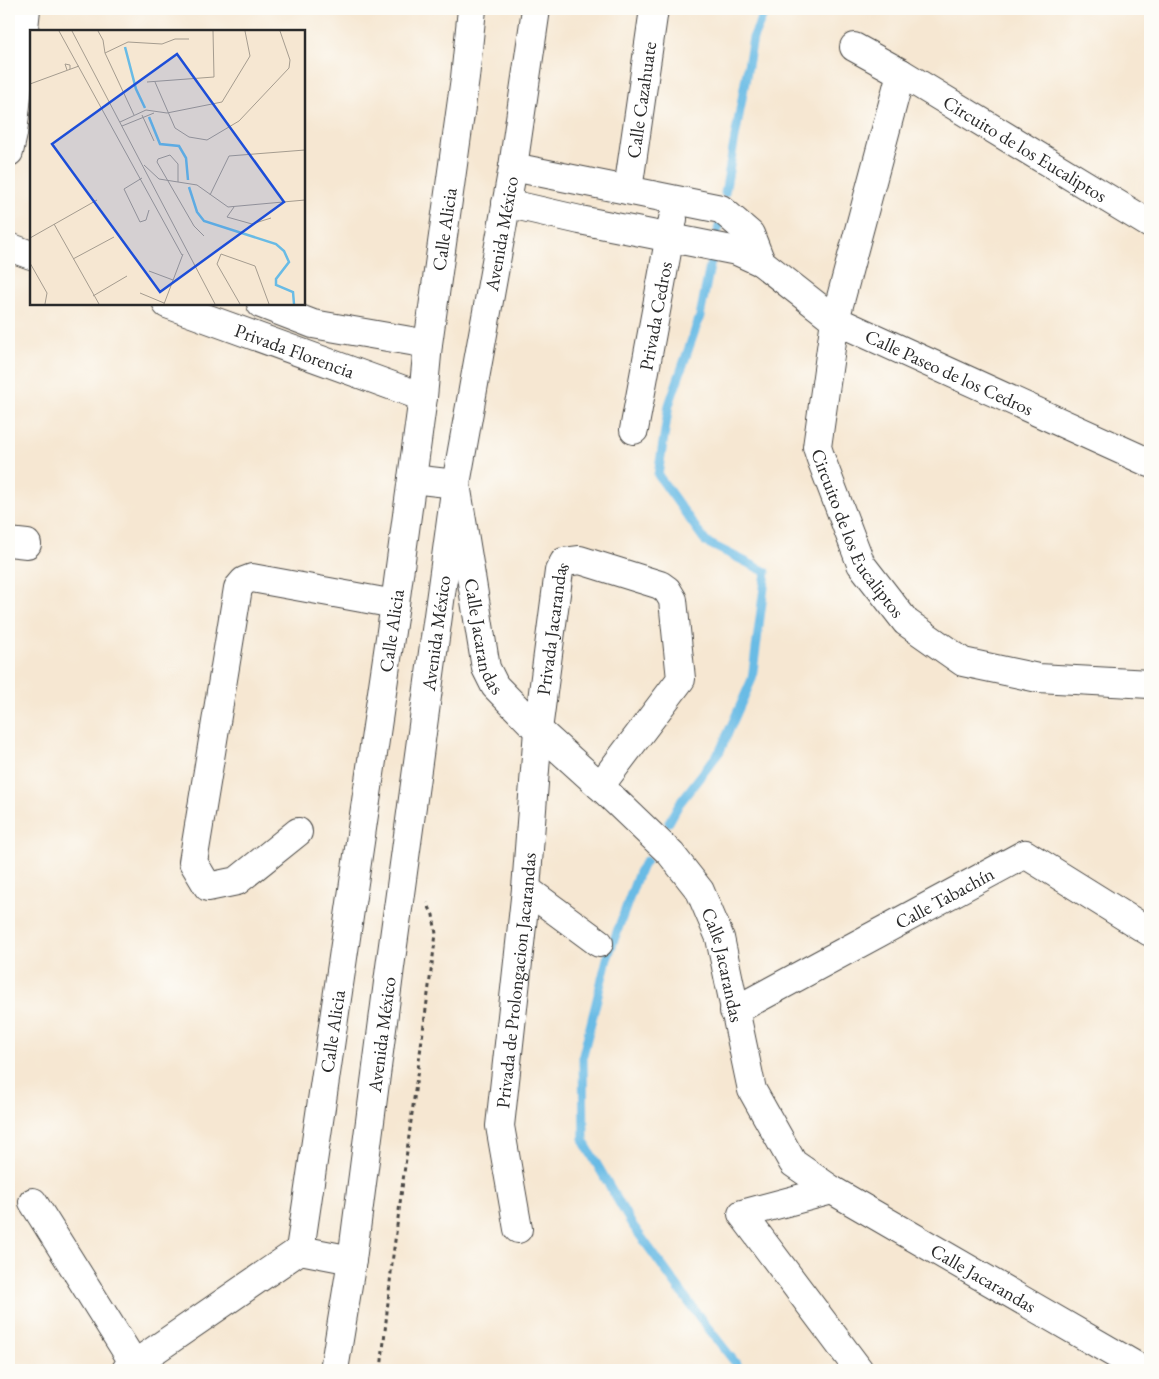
<svg xmlns="http://www.w3.org/2000/svg" width="1159" height="1379" viewBox="0 0 1159 1379" font-family="'EB Garamond',serif">
  <style>
    .lines { fill: none; stroke-linecap: round; stroke-linejoin: round }
    .stream { stroke: #69bbe5; stroke-width: 9 }
    .minor-casing { stroke: #494744; stroke-width: 30 }
    .path { stroke: #494744; stroke-width: 3; stroke-dasharray: 4 4; stroke-linecap: butt }
    .minor { stroke: #fff; stroke-width: 28 }
    .labels { text-anchor: middle; stroke-width: 4; stroke-linejoin: round; paint-order: stroke }
    .street-label { font-size: 19px; fill: #2b2b2b; stroke: #fdfcf7 }
    .inset-river { fill: none; stroke: #69bbe5; stroke-width: 2.5 }
    .inset-road { fill: none; stroke: #a59c8f; stroke-width: 1 }
    .view { fill: #1d4ed8; fill-opacity: 0.15; stroke: #1d4ed8; stroke-width: 2.5 }
    .inset-edge { fill: none; stroke: #2b2b2b; stroke-width: 2.5 }
  </style>
  <rect width="100%" height="100%" fill="#fdfcf7"/>
  <filter id="ink" filterUnits="userSpaceOnUse"><feTurbulence type="fractalNoise" baseFrequency=".02" numOctaves="2"/><feDisplacementMap in="SourceGraphic" scale="10" xChannelSelector="R" yChannelSelector="G"/><feConvolveMatrix kernelMatrix="1 2 1 2 8 2 1 2 1" color-interpolation-filters="sRGB"/></filter>
  <filter id="wash" filterUnits="userSpaceOnUse"><feTurbulence type="fractalNoise" baseFrequency=".0096" numOctaves="4" result="noise"/><feDisplacementMap in="SourceGraphic" scale="20" xChannelSelector="R" yChannelSelector="G"/><feGaussianBlur stdDeviation="1.12" result="paint"/><feColorMatrix in="noise" values="0 0 0 0 0 0 0 0 0 0 0 0 0 0 0 0 0 1.4 0 .05"/><feComposite in="paint" operator="in"/></filter>
  <g filter="url(#wash)">
    <rect width="100%" height="100%" fill="#f6e7d2"/>
    <g class="lines">
      <g class="stream">
        <polyline points="725,193 753,38 766,9"/>
        <polyline points="718,230 719,226"/>
        <polyline points="669,822 679,804 720,751 752,679 766,572 706,542 658,475 669,405 700,316 711,261"/>
        <polyline points="646,861 639,872 607,959 583,1055 584,1142 631,1223 701,1319 741,1370"/>
      </g>
    </g>
  </g>
  <g filter="url(#ink)">
    <g class="lines">
      <g class="minor-casing">
        <g id="minor">
          <path id="s1" d="M854,47L901,73L1150,224"/>
          <path id="s2" d="M901,73L835,320L817,447L821,459L861,564L906,622L963,662L1038,678L1150,684"/>
          <polyline points="9,152 13,134 26,9"/>
          <polyline points="513,167 721,209 750,234 761,262"/>
          <path id="s3" d="M628,190L654,9"/>
          <path id="s4" d="M506,203L580,220L737,251L761,262L835,320L1150,463"/>
          <polyline points="9,247 31,255"/>
          <path id="s5" d="M167,304L423,397"/>
          <polyline points="261,304 313,324 428,344"/>
          <path id="s6" d="M634,430L673,219"/>
          <path id="s7" d="M412,479L456,484L486,668L495,686L538,730L600,786L671,854L700,891L720,938L752,1090L793,1163L832,1190L1143,1370"/>
          <polyline points="9,542 27,544"/>
          <polyline points="298,832 237,881 208,887 193,862 238,588 244,581 252,578 395,604"/>
          <polyline points="526,889 599,943"/>
          <path id="s8" d="M734,1011L1025,854L1150,932"/>
          <polyline points="832,1190 742,1214 859,1370"/>
          <polyline points="33,1202 135,1365"/>
          <path id="s9" d="M518,1229L500,1126L526,889L538,730L559,571L564,562L580,560L660,585L667,590L673,600L681,679L600,786"/>
          <path id="s10" d="M300,1250L395,604L423,397L428,344L465,78L472,9"/>
          <polyline points="126,1370 300,1250 352,1260"/>
          <path id="s11" d="M334,1370L352,1260L390,967L456,484L513,167L536,9"/>
        </g>
      </g>
      <polyline class="path" points="381,1370 392,1263 436,934 433,915 427,903"/>
      <use href="#minor" class="minor"/>
    </g>
  </g>
  <g class="labels">
    <g class="street-label">
      <text dy="7" stroke="none"><textPath href="#s3" startOffset="91">Calle Cazahuate</textPath></text>
      <text dy="7" stroke="none"><textPath href="#s1" startOffset="199">Circuito de los Eucaliptos</textPath></text>
      <text dy="7" stroke="none"><textPath href="#s10" startOffset="1031">Calle Alicia</textPath></text>
      <text dy="7" stroke="none"><textPath href="#s11" startOffset="1149">Avenida México</textPath></text>
      <text dy="7" stroke="none"><textPath href="#s6" startOffset="116">Privada Cedros</textPath></text>
      <text dy="7" stroke="none"><textPath href="#s5" startOffset="136">Privada Florencia</textPath></text>
      <text dy="7" stroke="none"><textPath href="#s4" startOffset="482">Calle Paseo de los Cedros</textPath></text>
      <text dy="7" stroke="none"><textPath href="#s2" startOffset="480">Circuito de los Eucaliptos</textPath></text>
      <text dy="7" stroke="none"><textPath href="#s10" startOffset="626">Calle Alicia</textPath></text>
      <text dy="7" stroke="none"><textPath href="#s11" startOffset="744">Avenida México</textPath></text>
      <text dy="7" stroke="none"><textPath href="#s7" startOffset="199">Calle Jacarandas</textPath></text>
      <text dy="7" stroke="none"><textPath href="#s9" startOffset="605">Privada Jacarandas</textPath></text>
      <text dy="7" stroke="none"><textPath href="#s8" startOffset="239">Calle Tabachín</textPath></text>
      <text dy="7" stroke="none"><textPath href="#s7" startOffset="619">Calle Jacarandas</textPath></text>
      <text dy="7" stroke="none"><textPath href="#s9" startOffset="251">Privada de Prolongacion Jacarandas</textPath></text>
      <text dy="7" stroke="none"><textPath href="#s10" startOffset="221">Calle Alicia</textPath></text>
      <text dy="7" stroke="none"><textPath href="#s11" startOffset="339">Avenida México</textPath></text>
      <text dy="7" stroke="none"><textPath href="#s7" startOffset="1054">Calle Jacarandas</textPath></text>
    </g>
  </g>
  <g transform="translate(30 30)">
    <rect width="275" height="275" fill="#f6e7d2"/>
    <path class="inset-river" d="M95,17L106,59L115,78M119,87L130,114L149,116L156,128L158,150M159,157L167,182L174,191L246,214L254,221L259,232L246,249V255L263,262L264,274"/>
    <path class="inset-road" d="M29,1L152,225M42,1L185,274M68,1L73,10L75,23L104,85M75,23L98,12L132,14L145,9H159M37,40L35,34L40,35V39M117,52L184,47L183,1M125,52L145,98L159,107L177,110L209,91L259,38L260,30L250,1M0,54L49,36M112,85L124,111M90,92L116,80L137,83L192,72L220,26L215,1M92,96L124,83M114,135L129,149L167,155L198,177L275,170M112,148L94,159L110,192L116,190L119,180M148,152V134L140,125L128,129L127,132L164,196L174,206M180,165L199,126L275,120M204,177L197,187L222,194L241,188M24,194L69,274M0,208L67,170M43,229L84,207M0,233L17,263L15,274M119,241L143,250M110,263L134,273M63,266L97,246M134,274L153,224M210,274L187,234L191,224L225,236L239,274"/>
    <path class="view" d="M147,24L254,172L130,262L22,114Z"/>
    <rect width="275" height="275" class="inset-edge"/>
  </g>
  <rect width="1159" height="1379" fill="none" stroke="#fdfcf7" stroke-width="30"/>
</svg>
